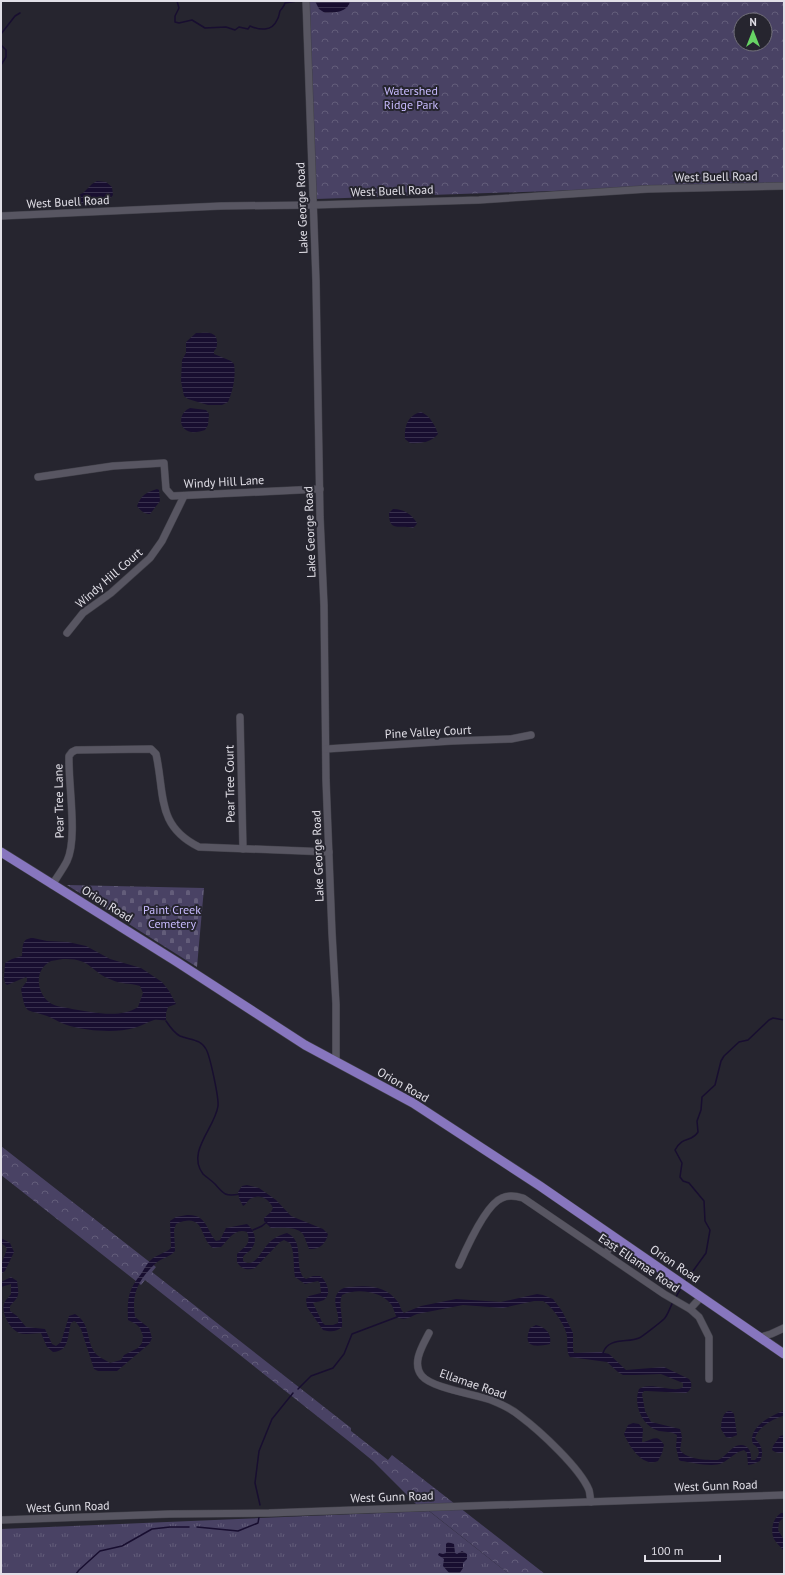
<svg xmlns="http://www.w3.org/2000/svg" width="785" height="1575" viewBox="0 0 785 1575" font-family="'PT Sans',sans-serif">
  <style>
    .grass { fill: url(#grass-tufts) }
    .cemetery { fill: url(#cemetery-stones) }
    .park { fill: url(#park-crowns); fill-rule: evenodd }
    .water { fill: url(#water-rules); fill-rule: evenodd }
    .lines { fill: none; stroke-linecap: round; stroke-linejoin: round }
    .stream { stroke: #180e30; stroke-width: 1.5 }
    .minor-casing { stroke: #414049; stroke-width: 8 }
    .major-casing { stroke: #414049; stroke-width: 10 }
    .minor { stroke: #585662; stroke-width: 7 }
    .major { stroke: #8776be; stroke-width: 9 }
    .labels { text-anchor: middle; stroke-width: 4; stroke-linejoin: round; paint-order: stroke }
    .park-label { font-size: 12px; fill: #c8bbfe; stroke: #26252f }
    .street-label { font-size: 12px; fill: #e1dfe7; stroke: #26252f }
  </style>
  <defs>
    <pattern id="grass-tufts" width="24" height="20" patternUnits="userSpaceOnUse"><rect width="24" height="20" fill="#494264"/><path d="M3 7l-1-3M5 7V3M7 7l1-3M15 17l-1-3M17 17v-4M19 17l1-3" fill="none" stroke="#635d7a"/></pattern>
    <pattern id="cemetery-stones" width="16" height="16" patternUnits="userSpaceOnUse"><rect width="16" height="16" fill="#494264"/><path d="M2 7V4a2 2 0 0 1 4 0v3zM10 15v-3a2 2 0 0 1 4 0v3z" fill="#635d7a"/></pattern>
    <pattern id="park-crowns" width="20" height="18" patternUnits="userSpaceOnUse"><rect width="20" height="18" fill="#494264"/><path d="M2 6a3 3 0 1 1 6 0M12 15a3 3 0 1 1 6 0" fill="none" stroke="#635d7a"/></pattern>
    <pattern id="water-rules" width="6" height="5" patternUnits="userSpaceOnUse"><rect width="6" height="5" fill="#180e30"/><path d="M0 2.5h6" fill="none" stroke="#39314e"/></pattern>
  </defs>
  <rect width="100%" height="100%" fill="#26252f"/>
  <polygon class="grass" points="429,1511 509,1574 1,1574 1,1529"/>
  <polygon class="cemetery" points="67,885 204,888 197,967"/>
  <g class="park">
    <path d="M309,1H784V183L316,199ZM741,20H765V44H741Z"/>
    <polygon points="1,1146 156,1267 152,1272 351,1428 351,1431 388,1460 392,1455 545,1574 509,1574 423,1506 418,1506 373,1461 351,1443 145,1280 141,1285 1,1175"/>
  </g>
  <g class="water">
    <path d="M315,1H350C348,12 334,13 325,13L319,9Z"/>
    <path d="M97,181L106,182L112,187L113,195C104,207 86,211 73,202L74,197L83,193L92,184Z"/>
    <path d="M196,333C204,333 217,330 217,342C217,346 217,348 214,351V354L231,361L234,364C236,377 233,390 228,402L222,405H208L188,399L184,396L181,381L182,360L186,353V342Z"/>
    <path d="M190,408L206,410L209,414L208,425L205,430C201,431 196,433 191,432C177,429 179,412 190,408Z"/>
    <path d="M421,412C430,416 435,425 438,434C432,442 419,444 410,443L405,439C404,426 408,415 421,412Z"/>
    <path d="M157,489L159,490L160,501L150,514C144,514 141,511 137,506C141,495 147,492 157,489Z"/>
    <path d="M393,509C404,509 411,514 417,523L416,525L413,528C400,524 389,533 389,513Z"/>
    <path d="M33,938L47,941L68,942L86,946L110,959L141,968L162,982L169,991L176,1004L168,1007L166,1013V1020C162,1021 158,1019 154,1020C148,1022 141,1026 134,1028C117,1033 87,1031 70,1026C62,1024 55,1019 47,1016C25,1008 26,1016 21,989L27,981V978L26,977L7,985L5,983L4,978L5,963L12,959L22,956C23,947 21,938 33,938ZM63,959C92,958 90,972 112,980C120,984 130,983 140,986L143,993L138,1007C120,1019 92,1012 72,1009C65,1007 55,1007 49,1002C36,992 34,969 51,961C55,960 59,960 63,959Z"/>
    <path d="M247,1185L259,1188L276,1200L291,1216L323,1229L328,1234C326,1244 319,1250 309,1249C307,1244 305,1238 303,1234C297,1226 280,1228 271,1228L264,1221V1218L271,1212L273,1208C269,1199 260,1193 250,1199C247,1201 247,1204 243,1206L239,1198L238,1192L242,1186Z"/>
    <path d="M187,1215C207,1214 206,1230 216,1241L220,1240L226,1228L247,1224C254,1230 258,1240 252,1248C250,1252 245,1253 243,1257V1261C255,1269 261,1251 268,1244C273,1238 280,1235 287,1233C305,1241 294,1264 303,1277L306,1279L313,1276H320C326,1280 332,1293 325,1299C322,1302 317,1301 313,1303L322,1322L325,1325H333L338,1323C340,1314 333,1305 336,1296C339,1289 344,1287 351,1287C369,1285 386,1286 398,1302C401,1306 400,1310 404,1313L421,1306L456,1299L501,1302L537,1294L543,1295L553,1299L562,1311L573,1333V1350L574,1353L601,1352L609,1354L626,1370L664,1367L689,1379C693,1384 692,1390 686,1393L647,1391H644L642,1394L645,1411L651,1422L680,1429L682,1437L680,1450C687,1460 707,1460 718,1460C725,1457 730,1449 736,1446C747,1442 752,1451 751,1460H755C761,1454 760,1448 753,1444C747,1428 771,1415 784,1411V1416C773,1418 757,1428 755,1439C762,1445 764,1453 760,1461L753,1464L748,1465L747,1453L744,1450C735,1452 730,1459 722,1463C712,1468 691,1462 681,1461L679,1460L676,1447L677,1435C671,1431 665,1432 659,1431C642,1426 633,1405 639,1389C651,1381 675,1394 683,1387V1383L661,1374L635,1375H623L618,1372L607,1362L570,1357C566,1352 568,1343 567,1336C566,1326 552,1306 543,1301H534L503,1308L463,1305L417,1314C410,1317 405,1321 397,1317C394,1313 394,1307 390,1303C380,1291 356,1288 342,1295C338,1305 343,1316 342,1327C336,1332 331,1332 323,1330L307,1307L306,1299L309,1296L321,1293L320,1283L318,1281L305,1284L295,1277C293,1266 295,1252 290,1243L284,1240L280,1242L255,1268C248,1271 241,1269 237,1262V1254C244,1247 252,1244 247,1232C235,1227 228,1240 221,1247L213,1248C199,1239 206,1211 176,1224L174,1230L175,1251C170,1257 162,1258 156,1263C139,1279 131,1293 135,1317L149,1328L152,1338L149,1344L117,1371H98L94,1369L81,1329L76,1322L74,1321L71,1323C67,1336 70,1351 53,1352L47,1347L41,1333C34,1333 26,1335 19,1333C10,1329 1,1313 4,1304C5,1300 9,1297 11,1294V1284L1,1287V1282L11,1277L17,1281C19,1296 20,1295 10,1306V1311L17,1316L26,1327L45,1329L52,1344L56,1346L61,1342L69,1316L75,1314C92,1324 85,1343 97,1355C100,1358 106,1360 110,1363L121,1360L124,1355L138,1348L142,1343L143,1336L140,1328L136,1324L128,1320C127,1299 128,1290 141,1274C145,1268 147,1263 152,1259C158,1254 166,1253 171,1248L170,1221L176,1217Z"/>
    <polygon points="1,1238 10,1243 14,1252 5,1271 1,1274 1,1265 7,1249 5,1246 1,1243"/>
    <path d="M536,1325C545,1327 552,1333 550,1344C535,1347 522,1348 530,1328Z"/>
    <path d="M728,1411H731L734,1414L737,1435L730,1438L726,1437L721,1429C721,1423 722,1414 728,1411Z"/>
    <path d="M633,1423L639,1424L643,1429L642,1442H644C653,1439 658,1434 664,1445L662,1453L658,1461C643,1468 629,1446 624,1434L628,1425Z"/>
    <path d="M784,1435V1452C780,1454 776,1453 772,1450L773,1446L780,1436Z"/>
    <path d="M781,1513H784V1517L779,1522L778,1530L784,1540V1551C781,1547 776,1543 774,1539C770,1530 773,1518 781,1513Z"/>
    <polygon points="448,1542 454,1544 455,1553 457,1554 462,1551 467,1554 467,1559 463,1563 463,1568 459,1574 450,1574 443,1566 444,1559 438,1555 439,1553 443,1554 446,1553 446,1544"/>
  </g>
  <g class="lines">
    <g class="stream">
      <path d="M177,1L179,8L175,16V22L179,23L192,20L205,28L226,27L235,30L239,27L248,29L250,26C259,30 272,32 277,20C279,18 279,14 280,11C282,8 284,7 285,3L297,1"/>
      <polyline points="1,34 15,16 20,13"/>
      <polyline points="1,45 6,50 6,57 1,65"/>
      <path d="M166,1021C170,1027 174,1033 180,1036C190,1040 201,1039 206,1049C210,1056 219,1098 218,1106C215,1128 186,1152 203,1174C206,1177 211,1180 215,1184C224,1194 225,1197 240,1194"/>
      <polyline points="253,1230 262,1226 267,1222"/>
      <path d="M685,1282L706,1253L710,1230L705,1221L704,1201L689,1183L683,1181L680,1177L682,1163L675,1150C683,1135 691,1143 698,1132L697,1121L701,1110L702,1097L715,1085L721,1061L724,1056L739,1042L748,1040L769,1020L773,1018L784,1020"/>
      <polyline points="676,1297 681,1288"/>
      <path d="M603,1353C608,1337 628,1343 639,1338C642,1337 662,1321 664,1319C668,1315 670,1307 673,1302"/>
      <polyline points="298,1389 311,1376 333,1368 344,1354 352,1334 397,1317"/>
      <polyline points="260,1505 255,1483 259,1451 272,1419 293,1393"/>
      <polyline points="197,1527 238,1531 258,1523 259,1517"/>
      <polyline points="76,1574 79,1570 100,1551 122,1546 152,1529 170,1527 189,1527"/>
    </g>
    <g class="minor-casing">
      <g id="minor">
        <polyline points="306,1 316,281 320,517 324,605 326,780 332,933 336,1004 336,1062"/>
        <polyline points="1,216 221,206 313,205 479,200 648,189 784,186"/>
        <polyline points="38,477 113,466 164,463 166,489 172,496 320,489"/>
        <polyline points="67,633 83,613 111,593 150,558 162,541 184,496"/>
        <polyline points="240,717 243,849"/>
        <polyline points="326,749 452,741 511,739 531,735"/>
        <path d="M52,885C57,877 63,869 67,861C78,838 68,784 69,756L72,752L76,750L151,749L156,754C165,794 156,826 199,847L329,852"/>
        <polyline points="606,1253 616,1238"/>
        <path d="M459,1265C466,1249 486,1204 502,1198C508,1195 516,1196 523,1198L664,1294L690,1309L699,1317L709,1337V1379"/>
        <polyline points="690,1309 701,1297"/>
        <path d="M429,1333C423,1345 411,1363 422,1376C432,1388 474,1394 491,1400C501,1404 512,1409 520,1416C540,1431 580,1468 589,1490C590,1493 590,1498 591,1502"/>
        <polyline points="761,1337 771,1334 784,1328"/>
        <polyline points="1,1520 170,1514 269,1513 784,1495"/>
      </g>
    </g>
    <g class="major-casing">
      <polyline id="major" points="1,852 177,962 305,1045 413,1103 540,1186 784,1354"/>
    </g>
    <use href="#minor" class="minor"/>
    <use href="#major" class="major"/>
  </g>
  <g class="labels">
    <g class="park-label">
      <text x="411" y="95">Watershed<tspan x="411" dy="14">Ridge Park</tspan></text>
      <text x="172" y="914">Paint Creek<tspan x="172" dy="14">Cemetery</tspan></text>
    </g>
    <g class="street-label">
      <text transform="translate(716 177) rotate(-1)" y="4">West Buell Road</text>
      <text transform="translate(392 191) rotate(-2)" y="4">West Buell Road</text>
      <text transform="translate(68 202) rotate(-3)" y="4">West Buell Road</text>
      <text transform="translate(302 208) rotate(-92)" y="4">Lake George Road</text>
      <text transform="translate(224 482) rotate(-3)" y="4">Windy Hill Lane</text>
      <text transform="translate(310 532) rotate(-92)" y="4">Lake George Road</text>
      <text transform="translate(109 578) rotate(-41)" y="4">Windy Hill Court</text>
      <text transform="translate(428 732) rotate(-3)" y="4">Pine Valley Court</text>
      <text transform="translate(230 784) rotate(-91)" y="4">Pear Tree Court</text>
      <text transform="translate(59 801) rotate(-91)" y="4">Pear Tree Lane</text>
      <text transform="translate(318 856) rotate(-92)" y="4">Lake George Road</text>
      <text transform="translate(107 904) rotate(32)" y="4">Orion Road</text>
      <text transform="translate(403 1085) rotate(30)" y="4">Orion Road</text>
      <text transform="translate(639 1263) rotate(34)" y="4">East Ellamae Road</text>
      <text transform="translate(675 1264) rotate(34)" y="4">Orion Road</text>
      <text transform="translate(473 1384) rotate(19)" y="4">Ellamae Road</text>
      <text transform="translate(716 1486) rotate(-2)" y="4">West Gunn Road</text>
      <text transform="translate(392 1497) rotate(-2)" y="4">West Gunn Road</text>
      <text transform="translate(68 1507) rotate(-2)" y="4">West Gunn Road</text>
    </g>
  </g>
  <rect width="785" height="1575" fill="none" stroke="#e1dfe7" stroke-width="4"/>
  <g transform="translate(753 32)"><circle r="19" fill="#26252f" stroke="#716f79"/>
  <path d="M0-3L7 15L0 10L-7 15Z" fill="#68d465"/>
  <text y="-6" font-size="11" font-weight="bold" text-anchor="middle" fill="#e1dfe7">N</text>
  </g>
  <path d="M645 1555v6h75v-6" fill="none" stroke="#e1dfe7" stroke-width="2"/>
  <text x="651" y="1555" font-size="12" fill="#e1dfe7" stroke="#26252f" stroke-width="3" paint-order="stroke">100 m</text>
</svg>
